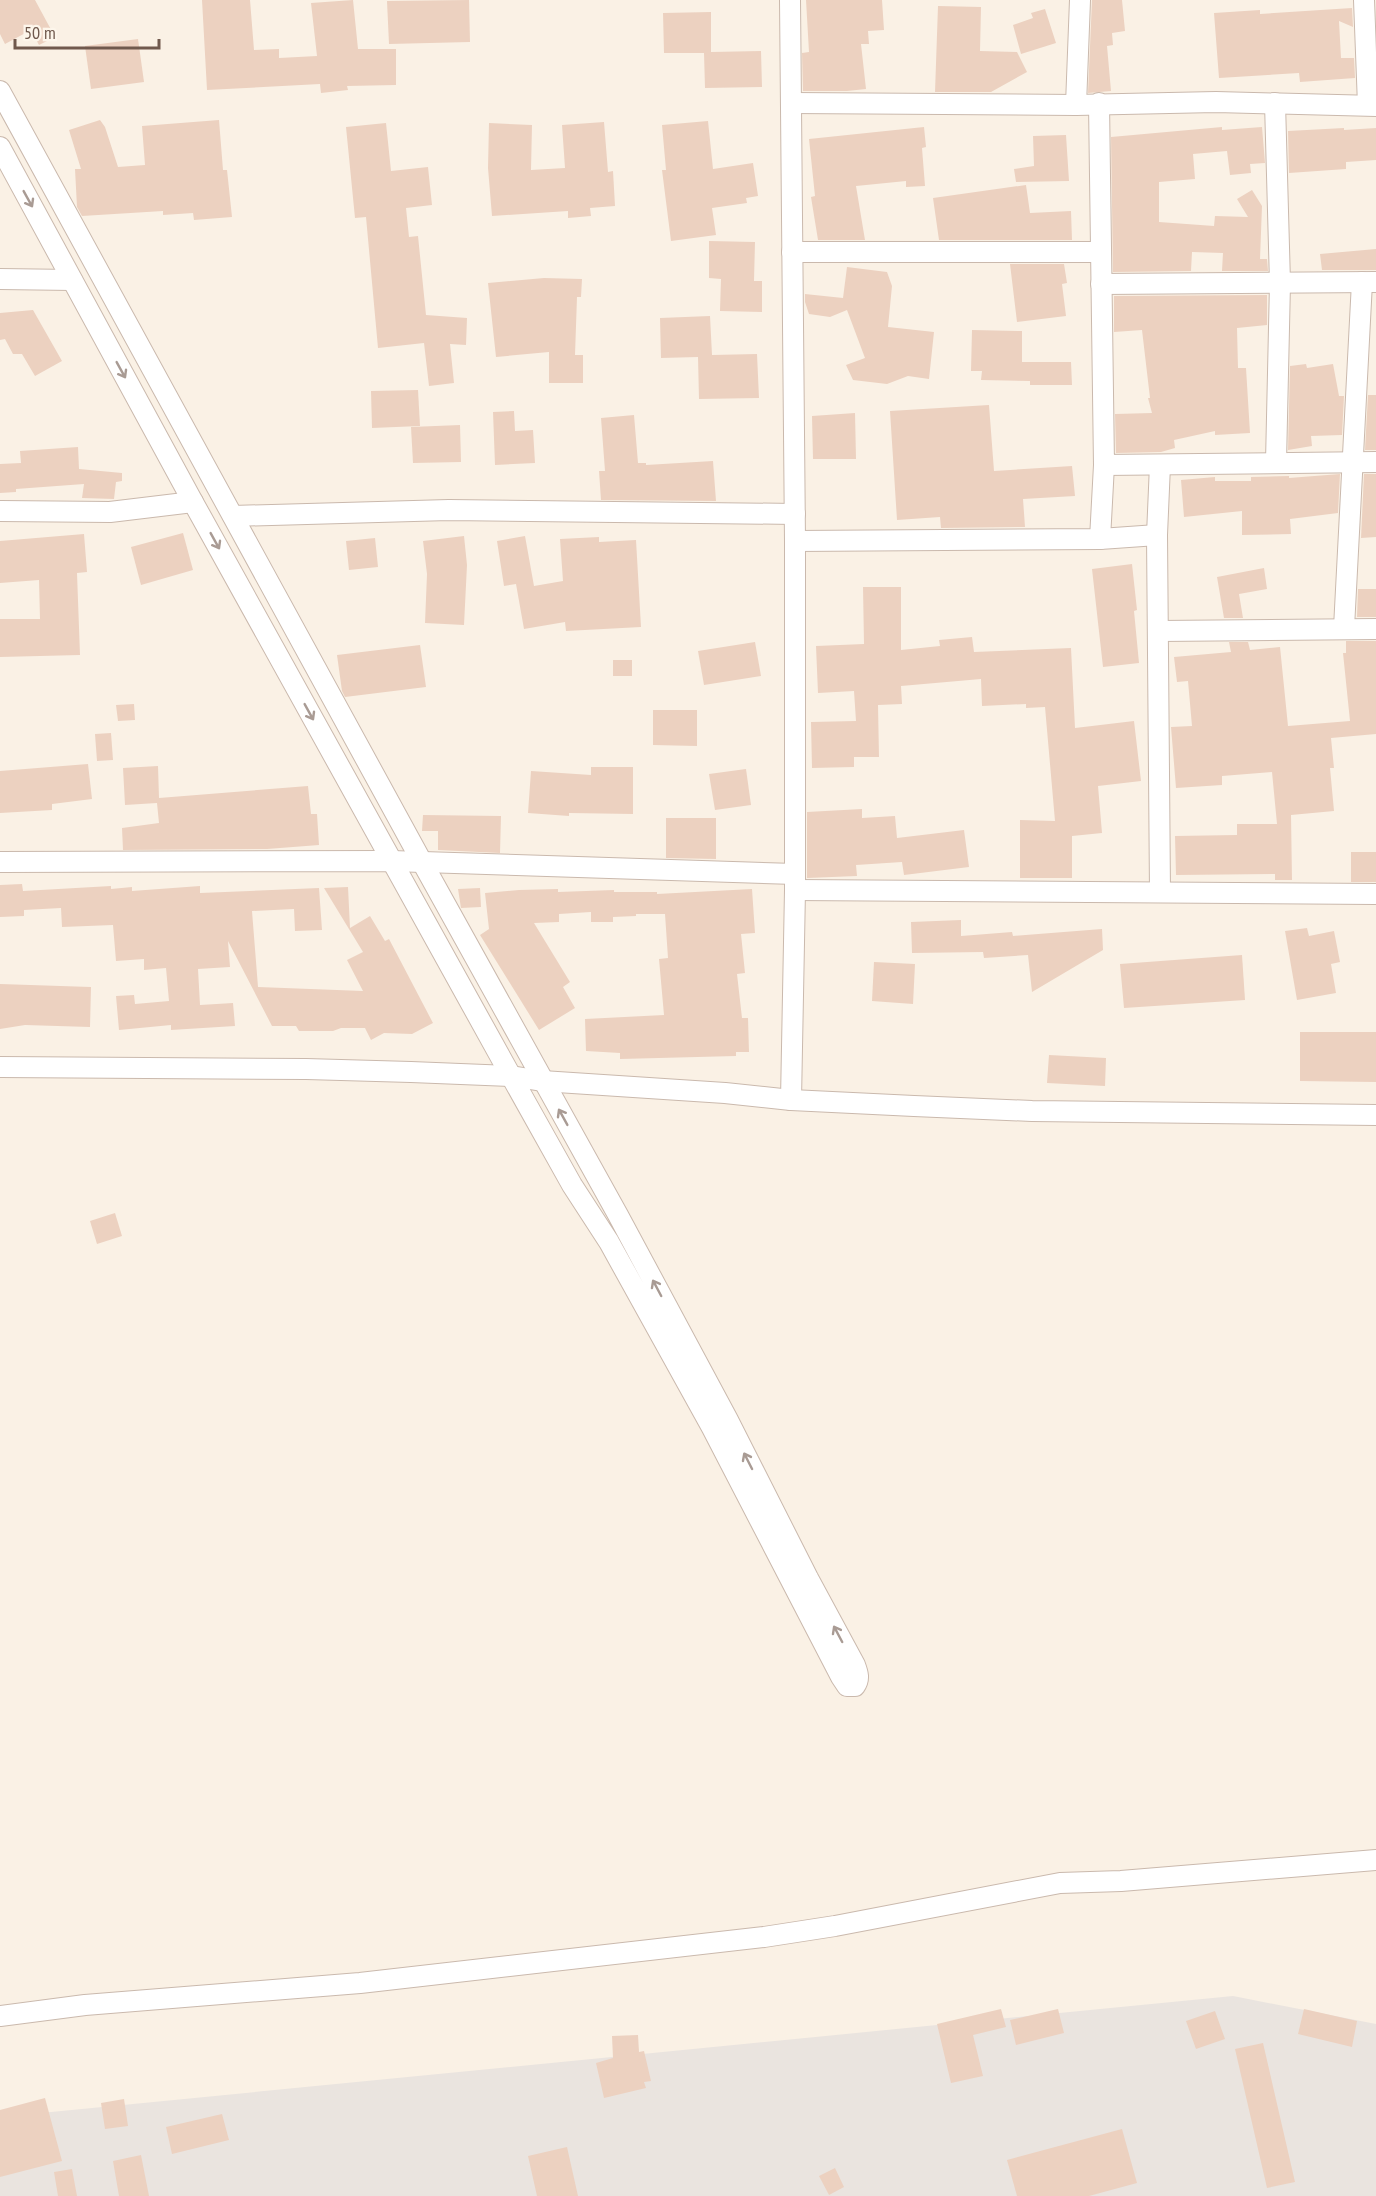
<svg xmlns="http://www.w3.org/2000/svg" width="1376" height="2196" viewBox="0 0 1376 2196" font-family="'PT Sans Narrow',sans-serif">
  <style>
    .industrial { fill: #eae4df }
    .building { fill: #ecd1c0 }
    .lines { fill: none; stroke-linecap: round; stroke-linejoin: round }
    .minor-casing { stroke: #cab9ad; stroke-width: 22 }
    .minor { stroke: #fff; stroke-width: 20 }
    .oneway { stroke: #a99b94 }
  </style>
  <rect width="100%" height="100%" fill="#faf1e5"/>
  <polygon class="industrial" points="1233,1996 1376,2024 1376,2196 0,2196 0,2117"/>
  <g class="building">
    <polygon points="0,0 35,0 55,37 39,45 31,30 5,44 0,34"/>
    <polygon points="202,0 250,0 254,50 279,49 279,58 317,56 311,3 353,0 358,49 396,49 396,85 347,86 348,90 321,93 320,84 207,90"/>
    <polygon points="469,0 470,42 389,44 387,1"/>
    <polygon points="806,0 882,0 884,30 868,31 869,44 861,44 866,89 847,91 803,91 802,53 809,52"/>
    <polygon points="1092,0 1122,0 1125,31 1112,33 1113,45 1107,46 1111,91 1088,93"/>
    <polygon points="938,6 981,7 980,51 1017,52 1027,72 991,92 935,92"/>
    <polygon points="1352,8 1353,27 1339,21 1341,58 1354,58 1355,78 1300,82 1299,73 1219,78 1214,13 1260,10 1260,14"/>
    <polygon points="1045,9 1056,43 1021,54 1013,25 1033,18 1031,13"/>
    <polygon points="711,12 711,52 761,51 762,87 705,88 704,53 664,53 663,13"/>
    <polygon points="138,39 144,82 91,89 85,46"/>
    <polygon points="100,120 105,127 118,167 145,165 142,126 219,120 223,170 227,170 232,217 194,220 193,213 163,215 163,211 82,216 77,207 75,169 81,169 69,130"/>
    <polygon points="708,121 713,169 753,163 758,196 746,198 747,203 712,208 716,235 671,241 662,170 666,170 662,125"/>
    <polygon points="604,122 608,172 613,171 615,206 590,208 591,216 568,218 568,211 492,216 488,168 489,123 532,125 531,170 565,168 562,125"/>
    <polygon points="386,123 391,171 428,167 432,205 406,208 409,237 418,236 426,315 467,318 466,345 450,344 454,383 429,386 424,343 378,348 366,217 355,218 346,127"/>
    <polygon points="924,127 926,147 922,148 925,186 906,187 906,181 856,186 865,240 818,240 811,197 815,196 809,139"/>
    <polygon points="1222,127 1222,130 1262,127 1265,163 1250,164 1251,173 1230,175 1227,151 1193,154 1195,179 1159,182 1159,222 1214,226 1215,216 1248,217 1237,199 1252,190 1262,206 1260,259 1267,259 1268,271 1222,271 1223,253 1192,252 1191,271 1113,272 1111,137"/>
    <polygon points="1344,128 1344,130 1376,128 1376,160 1346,162 1346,169 1289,173 1288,131"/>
    <polygon points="1066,135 1069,181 1016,182 1014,169 1034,166 1033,136"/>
    <polygon points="1026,185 1030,213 1071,211 1072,240 939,240 933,198"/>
    <polygon points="709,241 755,242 754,281 762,281 762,312 720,311 721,279 709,278"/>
    <polygon points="1376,249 1376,270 1322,270 1320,254"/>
    <polygon points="1010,264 1064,264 1067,283 1062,284 1066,316 1017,322"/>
    <polygon points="847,267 887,272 892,286 888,327 934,332 929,379 908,376 887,384 853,380 846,365 865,358 847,310 830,317 809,314 805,302 805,294 843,298"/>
    <polygon points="544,278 582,279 581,297 577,297 575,355 583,355 583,383 549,383 549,352 496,357 488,283"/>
    <polygon points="1267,295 1267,325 1237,328 1238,368 1246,368 1250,433 1215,435 1215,431 1174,440 1175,448 1161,452 1116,453 1115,414 1152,413 1148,398 1150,398 1142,330 1114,332 1114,296"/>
    <polygon points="33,310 62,361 35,376 22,354 13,354 5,339 0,340 0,313"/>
    <polygon points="710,316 712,355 757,354 759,398 699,399 698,357 661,358 660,318"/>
    <polygon points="972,330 1022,331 1022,362 1071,362 1072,385 1030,385 1030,381 981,380 982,371 971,371"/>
    <polygon points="1306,364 1307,368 1333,364 1339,396 1344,396 1342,435 1311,436 1312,446 1288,450 1290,366"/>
    <polygon points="418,390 420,426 372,428 371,391"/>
    <polygon points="1368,395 1376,395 1376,450 1365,450"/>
    <polygon points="989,405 994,471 1072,466 1075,496 1023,499 1025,527 941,528 940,517 897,520 890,411"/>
    <polygon points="514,411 515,431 533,430 535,463 495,465 493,412"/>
    <polygon points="855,413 856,459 813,459 812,416"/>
    <polygon points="634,415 638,463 646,463 646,465 713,461 716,501 601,500 599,471 605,471 601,418"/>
    <polygon points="460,425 461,462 413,463 411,427"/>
    <polygon points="78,447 79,469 122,473 122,481 116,482 114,499 82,498 84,484 16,489 16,492 0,493 0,464 21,463 20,451"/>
    <polygon points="1340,474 1338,513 1290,519 1291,534 1242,535 1242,511 1184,517 1181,480 1215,477 1215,481 1251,481 1251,477 1289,476 1289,478"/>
    <polygon points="1364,474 1376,474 1376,537 1361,538"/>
    <polygon points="183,533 193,570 141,585 131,547"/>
    <polygon points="84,534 87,572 77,573 80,655 0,657 0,619 40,619 39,580 0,583 0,541"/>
    <polygon points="464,536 467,565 464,625 425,623 427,574 423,541"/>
    <polygon points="525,536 534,586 563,581 560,539 599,537 599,542 636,540 641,627 566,631 565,622 524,629 516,584 504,586 497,541"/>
    <polygon points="375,538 378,567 349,570 346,541"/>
    <polygon points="1132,564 1137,610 1134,611 1139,663 1103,667 1092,569"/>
    <polygon points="1264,568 1267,589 1239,594 1243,618 1224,618 1217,577"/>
    <polygon points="863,587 901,587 901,650 940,646 939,640 972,637 974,652 1071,648 1075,728 1134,721 1141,781 1098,786 1102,833 1072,836 1072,878 1020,878 1020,820 1055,821 1045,707 1026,708 1026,704 982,706 981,679 901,686 902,704 878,705 879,757 854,757 854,767 812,768 811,722 856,721 854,691 818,693 816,646 864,644"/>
    <polygon points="1358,589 1376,589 1376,617 1357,617"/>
    <polygon points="1346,641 1376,641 1376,734 1331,738 1334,768 1330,768 1334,811 1291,815 1292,880 1275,880 1275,874 1176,875 1175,836 1237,835 1237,824 1277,824 1272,772 1222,776 1222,785 1176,788 1171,727 1192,726 1188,681 1177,682 1174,657 1231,652 1229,642 1248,642 1250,650 1280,647 1288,726 1350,721 1343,653 1346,653"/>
    <polygon points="755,642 761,676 704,685 698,651"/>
    <polygon points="420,645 426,687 345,697 342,691 337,655"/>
    <rect x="613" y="660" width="19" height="16"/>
    <polygon points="134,704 135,720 118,721 116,705"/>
    <polygon points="653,710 697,710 697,746 653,745"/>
    <polygon points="111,733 113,760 97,761 95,734"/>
    <polygon points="88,764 92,799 52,804 52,810 0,813 0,771"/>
    <polygon points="158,766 159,798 308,786 311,814 317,814 319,845 267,849 123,850 122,828 159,823 157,803 125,805 123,768"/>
    <polygon points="591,767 633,767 633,814 569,813 569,816 528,813 531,771 591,775"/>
    <polygon points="746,769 751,805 715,810 709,774"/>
    <polygon points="862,809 862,818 895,816 897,838 964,830 969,867 904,875 902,862 856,865 857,876 807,878 807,812"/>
    <polygon points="423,815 501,816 500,853 438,850 438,831 422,831"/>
    <polygon points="666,818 716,818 716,859 666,858"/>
    <rect x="1351" y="852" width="25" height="30"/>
    <polygon points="22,884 23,891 111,886 111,889 132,887 132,891 200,886 200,893 319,888 322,930 295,931 294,909 252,911 258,987 363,991 347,960 363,952 324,888 348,887 350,928 370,916 385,941 389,939 433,1023 412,1034 384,1033 371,1040 365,1028 341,1028 333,1031 299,1031 296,1026 272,1026 228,941 230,967 198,969 200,1005 233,1003 235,1026 171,1030 171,1025 119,1030 116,996 134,995 135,1004 169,1001 166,968 144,970 144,959 116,961 113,925 62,927 61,908 24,910 24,916 0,917 0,885"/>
    <polygon points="480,888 481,907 461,908 458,889"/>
    <polygon points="558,889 558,892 614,890 614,892 657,892 657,894 752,889 755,933 741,934 745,973 737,974 742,1018 748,1018 749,1052 736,1052 736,1056 620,1059 620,1053 586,1051 585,1019 664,1015 659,959 668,958 665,914 636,914 636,916 613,917 613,922 591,922 591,912 559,914 559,922 534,923 570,982 563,987 575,1008 539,1030 480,935 489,929 485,893 519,890"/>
    <polygon points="961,920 961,936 1012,932 1013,936 1102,929 1103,950 1032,992 1028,955 984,958 983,952 912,953 911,922"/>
    <polygon points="1307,928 1309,936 1334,931 1340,962 1331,964 1336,993 1297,1000 1285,931"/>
    <polygon points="1242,955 1245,1000 1124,1008 1120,964"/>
    <polygon points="874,962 915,964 913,1004 872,1001"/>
    <polygon points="0,984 91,987 90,1027 25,1025 0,1029"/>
    <polygon points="1300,1032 1376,1032 1376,1082 1300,1081"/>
    <polygon points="1049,1055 1106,1058 1105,1086 1047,1083"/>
    <polygon points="115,1213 122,1236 97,1244 90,1221"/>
    <polygon points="1001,2009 1006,2027 973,2035 983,2076 951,2083 937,2024"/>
    <polygon points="1058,2009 1064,2033 1016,2045 1010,2020"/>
    <polygon points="1304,2009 1357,2021 1352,2047 1298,2034"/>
    <polygon points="1215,2011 1225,2039 1196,2049 1186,2021"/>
    <polygon points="638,2035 639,2052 644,2051 651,2081 644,2082 646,2088 604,2098 596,2063 613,2058 612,2036"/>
    <polygon points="1263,2043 1295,2182 1267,2188 1235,2049"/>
    <polygon points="45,2098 62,2161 0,2177 0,2110"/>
    <polygon points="124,2099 128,2126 105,2129 101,2103"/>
    <polygon points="222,2114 229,2140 172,2154 166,2127"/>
    <polygon points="1122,2129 1137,2183 1089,2196 1017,2196 1007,2160"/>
    <polygon points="567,2147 578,2196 537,2196 528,2156"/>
    <polygon points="141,2155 149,2196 119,2196 113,2161"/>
    <polygon points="835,2168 844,2187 829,2195 819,2176"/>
    <polygon points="72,2169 77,2196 58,2196 54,2172"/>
  </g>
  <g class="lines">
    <g class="minor-casing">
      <g id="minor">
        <polyline points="790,0 795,541 795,890 791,1100"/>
        <polyline points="1364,0 1368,105"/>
        <path d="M0,91L422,862L618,1215L728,1420L808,1578L855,1665C858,1673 860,1679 855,1686H847L841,1677L712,1428L609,1242L572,1185L511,1076L193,502L0,147"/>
        <polyline points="792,103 1076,105 1216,102 1376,106"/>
        <polyline points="1099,103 1104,465 1376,462"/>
        <polyline points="1275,103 1280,283 1276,462"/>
        <polyline points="1076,105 1080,0"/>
        <polyline points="792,252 1100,252"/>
        <polyline points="0,279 72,280"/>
        <polyline points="1101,284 1376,282"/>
        <polyline points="0,511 110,512 193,502"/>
        <polyline points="233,516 449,510 795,514"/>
        <polyline points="1100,539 1104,465"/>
        <polyline points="795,541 1100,539 1157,535"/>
        <polyline points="1344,628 1362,282"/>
        <polyline points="1159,631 1376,629"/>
        <polyline points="0,862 391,861 795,874"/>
        <polyline points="795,890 1376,894"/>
        <polyline points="1160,892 1157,535 1160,465"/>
        <polyline points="0,1067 306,1069 411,1072 511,1076 542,1081 725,1093 791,1100 914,1106 1032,1111 1376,1115"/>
        <polyline points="0,2016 85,2005 360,1983 764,1937 835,1926 1060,1883 1121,1881 1376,1860"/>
      </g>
    </g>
    <use href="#minor" class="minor"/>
  </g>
  <defs><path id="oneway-shaft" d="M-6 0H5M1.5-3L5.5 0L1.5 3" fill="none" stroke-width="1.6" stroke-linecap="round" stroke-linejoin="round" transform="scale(1.5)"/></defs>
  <g class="oneway">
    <use href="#oneway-shaft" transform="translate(28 199) rotate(61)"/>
    <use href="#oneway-shaft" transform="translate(121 370) rotate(61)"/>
    <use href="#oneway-shaft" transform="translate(215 541) rotate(61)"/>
    <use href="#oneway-shaft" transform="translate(309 712) rotate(61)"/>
    <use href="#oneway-shaft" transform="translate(563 1117) rotate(-119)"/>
    <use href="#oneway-shaft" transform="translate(657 1288) rotate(-118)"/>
    <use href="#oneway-shaft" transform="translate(748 1461) rotate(-117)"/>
    <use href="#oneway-shaft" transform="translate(838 1634) rotate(-118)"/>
  </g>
  <path d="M15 39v9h144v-9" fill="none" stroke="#70594d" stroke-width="3"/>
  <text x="24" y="39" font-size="18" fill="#70594d" stroke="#fdf6eb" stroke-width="4.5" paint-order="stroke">50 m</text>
</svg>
